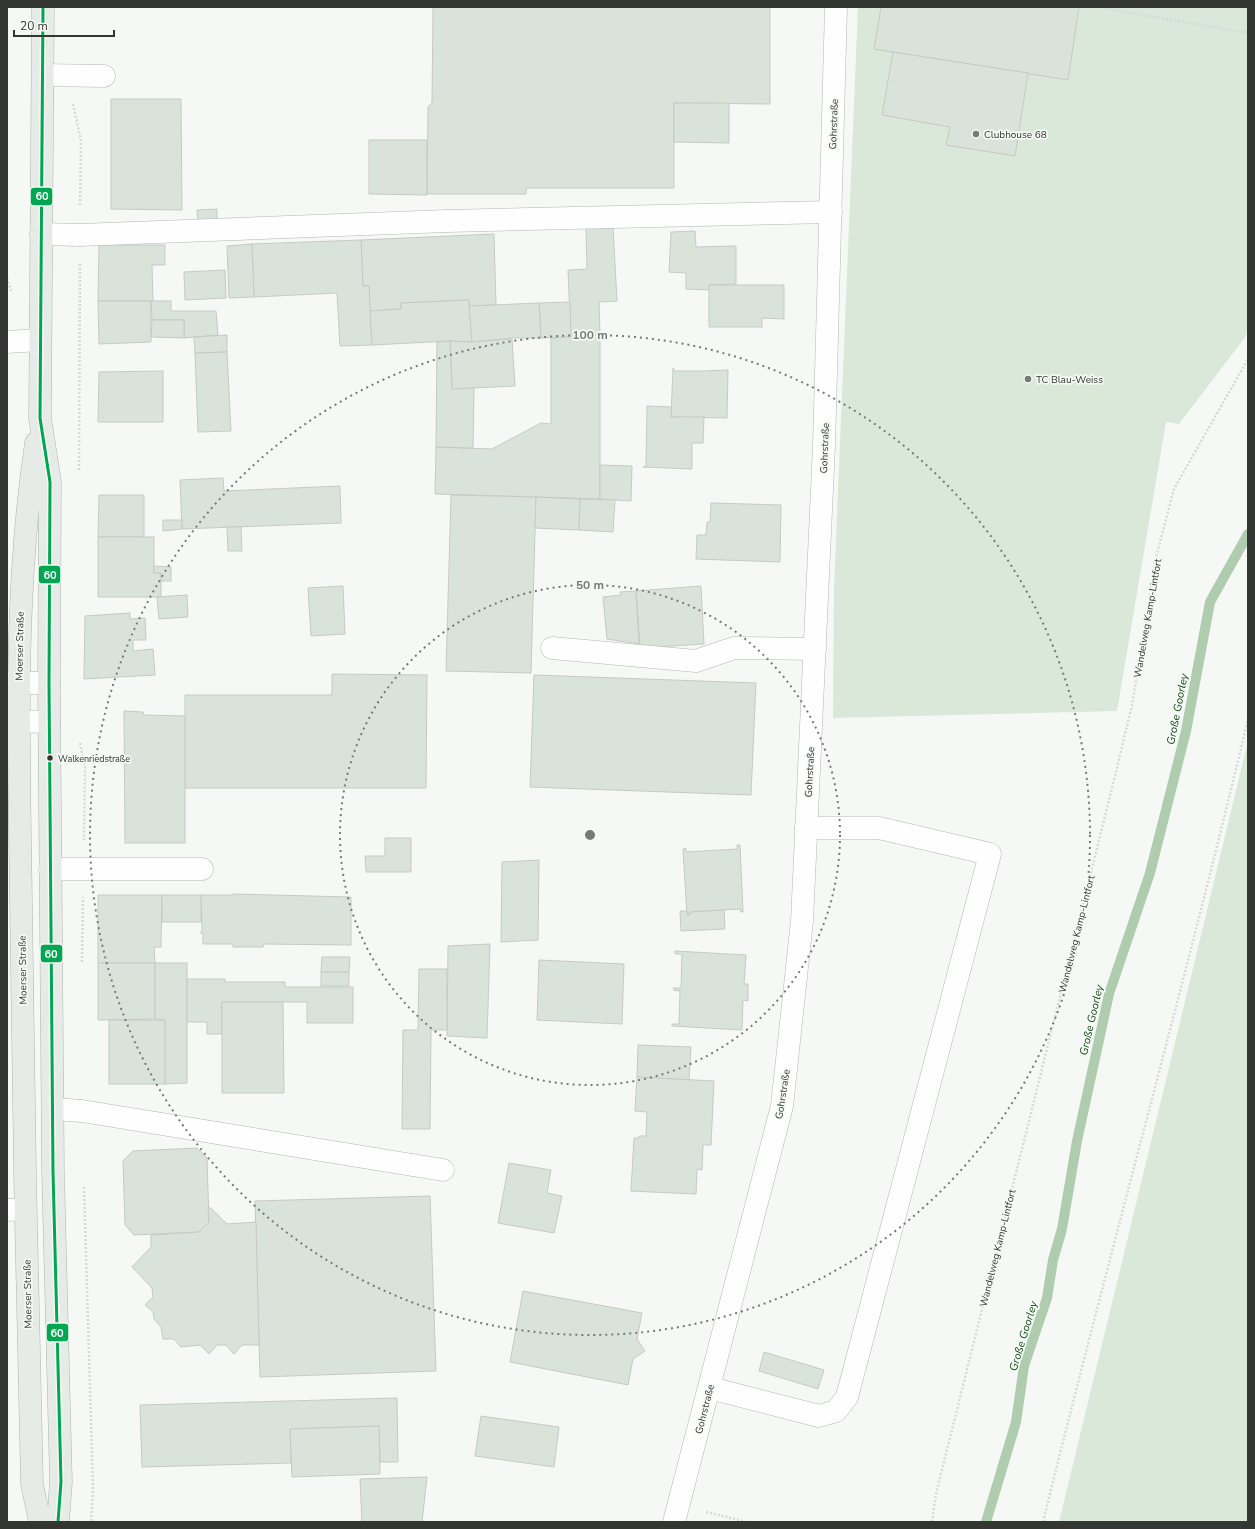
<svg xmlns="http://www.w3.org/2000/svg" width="1255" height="1529" viewBox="0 0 1255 1529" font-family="'Nunito Sans',sans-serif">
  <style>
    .green { fill: #d9e8d9 }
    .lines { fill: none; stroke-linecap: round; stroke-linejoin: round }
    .stream { stroke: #b0ccaf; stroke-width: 10 }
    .building { fill: #dae3da; stroke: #c7c9c7 }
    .minor-casing { stroke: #b4b6b4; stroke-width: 23 }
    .major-casing { stroke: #acb5ac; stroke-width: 23 }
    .path { stroke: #d7d9d7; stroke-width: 2.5; stroke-dasharray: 2 2; stroke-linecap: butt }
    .minor { stroke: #fefefe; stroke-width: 22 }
    .major { stroke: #e7ebe7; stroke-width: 22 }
    .bus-1-casing { stroke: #f5f9f5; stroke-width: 6 }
    .bus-1 { stroke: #00a651; stroke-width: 3 }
    .ring { fill: none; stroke: #787a78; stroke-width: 2; stroke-dasharray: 2 4 }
    .poi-dot { fill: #787a78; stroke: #f5f9f5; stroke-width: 1.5 }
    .bus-dot { fill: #343634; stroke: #f5f9f5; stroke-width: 1.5 }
    .labels { text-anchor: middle; stroke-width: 3.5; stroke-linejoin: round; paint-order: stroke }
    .bus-label { font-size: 9px; fill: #343634; stroke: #f5f9f5; text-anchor: start }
    .street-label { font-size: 10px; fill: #343634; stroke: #f5f9f5 }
    .poi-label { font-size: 10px; fill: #343634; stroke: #f5f9f5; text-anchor: start }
    .water-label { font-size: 11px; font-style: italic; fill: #114b16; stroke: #f5f9f5 }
    .centre { fill: #787a78; stroke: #f5f9f5; stroke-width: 2 }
    .ring-label { font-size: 12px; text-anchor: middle; font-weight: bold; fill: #787a78; stroke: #f5f9f5; stroke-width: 3.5; stroke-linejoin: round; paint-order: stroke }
    .line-badge { stroke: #f5f9f5; stroke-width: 1.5 }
    .badge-label { font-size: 11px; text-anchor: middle; font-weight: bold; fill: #fff }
  </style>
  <rect width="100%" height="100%" fill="#f6f8f6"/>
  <g class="green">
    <polygon points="858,7 1248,7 1248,325 1246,336 1179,424 1166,422 1117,711 833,718 834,588"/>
    <polygon points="1248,741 1248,1522 1059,1522"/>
  </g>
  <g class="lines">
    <polyline class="stream" points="986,1522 1016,1422 1024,1366 1047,1298 1053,1260 1062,1229 1077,1141 1109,994 1150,873 1186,731 1210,602 1248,534"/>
  </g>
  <g class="building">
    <polygon points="433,7 770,7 770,104 674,103 674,188 526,188 526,194 427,194 428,107 432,103"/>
    <polygon points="881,7 1079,7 1068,80 874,49"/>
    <polygon points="893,52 1028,73 1015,156 946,145 950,127 882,115"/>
    <polygon points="111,99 181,99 182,210 111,209"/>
    <polygon points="674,103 729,103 729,143 674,142"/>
    <polygon points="369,140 427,140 427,195 369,194"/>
    <polygon points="217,209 217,222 198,223 197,210"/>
    <polygon points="613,227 617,301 599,302 600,335 571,337 568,270 587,269 586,228"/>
    <polygon points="695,231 696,247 736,246 736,284 709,285 710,290 686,289 686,273 669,272 671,232"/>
    <polygon points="494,234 496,305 469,306 469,300 401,303 401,309 370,311 369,286 363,286 361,240"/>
    <polygon points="361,240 363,286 369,286 372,345 340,346 337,293 254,297 252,244"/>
    <polygon points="252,244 254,297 229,298 227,246"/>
    <polygon points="99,245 165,245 165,265 152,265 153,301 98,301"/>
    <polygon points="225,270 226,298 185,300 184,272"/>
    <polygon points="709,285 784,285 784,319 762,318 762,327 709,327"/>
    <polygon points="469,300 472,342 450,341 372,345 370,311 401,309 401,303"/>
    <polygon points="98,301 151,301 151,342 99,344"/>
    <polygon points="151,301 171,301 171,311 216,311 218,335 184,338 184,320 152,320"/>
    <polygon points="570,302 571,337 541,338 539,303"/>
    <polygon points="539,303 541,338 513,338 472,342 469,306"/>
    <polygon points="152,320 184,320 184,338 151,337"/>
    <polygon points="227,335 227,352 195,353 194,337"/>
    <polygon points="600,335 600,499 435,494 436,447 492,449 541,423 551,424 551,338"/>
    <polygon points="512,339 515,386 452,389 450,341 470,342"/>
    <polygon points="450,341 452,389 474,388 473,448 436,447 437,342"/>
    <polygon points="227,352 231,431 198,432 195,353"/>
    <polygon points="673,368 675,371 702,371 728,370 727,418 671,417"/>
    <polygon points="163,371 163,422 98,422 99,372"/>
    <polygon points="647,406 672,407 671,417 704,417 703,443 692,443 692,469 643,467 646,467"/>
    <polygon points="600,465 632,466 631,501 600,499"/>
    <polygon points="223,478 224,491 340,486 341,523 182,529 180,480"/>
    <polygon points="99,495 144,495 144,537 98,537"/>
    <polygon points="451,495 536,497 531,673 446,671"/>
    <polygon points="536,497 580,499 579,530 535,528"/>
    <polygon points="580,499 615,500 613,532 579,530"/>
    <polygon points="711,503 781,505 780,562 696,559 697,535 706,535 707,522 710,522"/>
    <polygon points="163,520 182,520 182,529 163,531"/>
    <polygon points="227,527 241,527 242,551 228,551"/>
    <polygon points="98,537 154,537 154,573 161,573 161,597 98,597"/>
    <polygon points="154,566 171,567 171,581 161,581 161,573 154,573"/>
    <polygon points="343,586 345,634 311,636 308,588"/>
    <polygon points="701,586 704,644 640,648 636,591"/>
    <polygon points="636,591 639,644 607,639 603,597 621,595 620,592"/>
    <polygon points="187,595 188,617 159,619 157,597"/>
    <polygon points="130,613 130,619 145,618 146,640 133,640 133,651 153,649 155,675 84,679 85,616"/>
    <polygon points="332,674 427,675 426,788 185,788 185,695 332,695"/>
    <polygon points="534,675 756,683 751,795 530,787"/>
    <polygon points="124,711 143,712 144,715 185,716 185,843 125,843"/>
    <polygon points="385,838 411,838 411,872 366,872 365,856 385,856"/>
    <polygon points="737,845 740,845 743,912 741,912 740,909 690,912 690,915 687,915 683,849 686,848 686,852 737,849"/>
    <polygon points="539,860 538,940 501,942 502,862"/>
    <polygon points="233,894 351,897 351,945 264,944 263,947 233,947 233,944 203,944 203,933 200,933 202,931 201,895 233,895"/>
    <polygon points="98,895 162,895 161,947 154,947 155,963 98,963"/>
    <rect x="162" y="895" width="39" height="27"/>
    <polygon points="724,910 725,929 681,931 680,911 687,911 687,915 690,915 690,912"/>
    <polygon points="490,944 487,1038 447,1036 448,946"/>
    <polygon points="675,951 746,955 744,984 748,984 748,1001 743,1000 742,1030 672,1026 672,1024 679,1024 680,991 674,990 673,988 681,988 682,954 675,954"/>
    <polygon points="322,957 350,957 349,972 321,972"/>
    <polygon points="539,960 624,964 622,1024 537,1020"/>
    <polygon points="98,963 155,963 155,1019 98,1020"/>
    <polygon points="187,963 187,1083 165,1084 165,1020 155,1019 155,963"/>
    <polygon points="419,969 447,969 447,1030 431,1030 430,1129 402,1129 403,1030 418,1030"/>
    <rect x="321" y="972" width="28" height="14"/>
    <polygon points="187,979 225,979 225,982 285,982 285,987 353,987 353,1023 307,1023 307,1002 222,1002 222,1034 207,1034 207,1022 187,1022"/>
    <polygon points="222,1002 283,1002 284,1093 222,1093"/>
    <rect x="109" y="1020" width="56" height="64"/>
    <polygon points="638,1045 691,1047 689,1080 637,1077"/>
    <polygon points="637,1077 714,1081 711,1145 703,1145 702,1170 697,1169 696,1194 631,1191 634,1138 639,1138 639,1136 646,1136 647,1112 635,1111"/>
    <polygon points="197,1148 207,1158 209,1222 199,1232 134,1235 125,1225 123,1161 133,1151"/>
    <polygon points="509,1163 551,1170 547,1193 562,1196 554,1233 498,1223"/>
    <polygon points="430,1196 436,1371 260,1377 255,1201"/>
    <polygon points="208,1208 211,1208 227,1224 256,1222 259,1345 242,1345 234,1354 226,1345 217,1345 209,1354 200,1345 181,1347 174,1339 163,1339 161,1327 154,1319 153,1312 145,1305 153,1297 152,1288 132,1267 151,1247 151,1235 199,1232 209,1222"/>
    <polygon points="523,1291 642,1313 637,1339 645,1351 633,1359 628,1385 510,1362"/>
    <polygon points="764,1352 824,1370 818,1389 759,1371"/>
    <polygon points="397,1398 398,1462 380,1462 379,1426 290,1429 291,1463 142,1467 140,1405"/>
    <polygon points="481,1416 559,1427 554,1467 475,1456"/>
    <polygon points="379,1426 380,1474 292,1477 290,1429"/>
    <polygon points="427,1477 422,1522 362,1522 360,1479"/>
  </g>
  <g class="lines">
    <g class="minor-casing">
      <g id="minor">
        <polyline points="43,75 104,76"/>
        <polyline points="41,234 80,235 447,221 831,212"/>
        <polyline points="7,342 39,340"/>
        <polyline points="552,648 696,661 734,648 815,649"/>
        <polyline points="7,683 49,683"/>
        <polyline points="7,721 49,722"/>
        <polyline points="50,869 202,869"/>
        <polyline points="53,1109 82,1111 443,1170"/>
        <polyline points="7,1210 25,1209"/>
        <polyline points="710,1388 819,1416 836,1411 847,1397 990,854 879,828 806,828"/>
        <polyline points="674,1522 782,1106 802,921 824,446 836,7"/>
      </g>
    </g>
    <g class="major-casing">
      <g id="major">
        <polyline points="43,7 40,418 50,482 49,683 53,1172 61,1482 58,1522"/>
        <path d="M36,443C13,596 19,749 21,903C23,1097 27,1290 32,1484L40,1522"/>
      </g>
    </g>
    <g class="path">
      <polyline points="1103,8 1248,33"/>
      <polyline points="73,104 81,141 80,206"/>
      <polyline points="7,278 11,291"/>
      <polyline points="79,470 80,263"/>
      <polyline points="80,743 85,767 84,840"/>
      <polyline points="82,962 83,897"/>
      <polyline points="84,1187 93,1489 91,1522"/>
      <polyline points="706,1512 747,1522"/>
      <polyline points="932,1522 936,1494 1115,776 1132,705 1155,562 1174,489 1248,359"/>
      <path d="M1043,1522C1109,1254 1184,988 1248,719"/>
    </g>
    <use href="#minor" class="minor"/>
    <use href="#major" class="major"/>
    <g class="bus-1-casing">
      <polyline id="bus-1" points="43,7 40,418 50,482 49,683 53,1172 61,1482 58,1522"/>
    </g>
    <use href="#bus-1" class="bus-1"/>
  </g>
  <g class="ring">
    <circle cx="590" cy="835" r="250"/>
    <circle cx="590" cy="835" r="500"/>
  </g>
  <g class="poi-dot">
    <circle cx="976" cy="134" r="4"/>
    <circle cx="1028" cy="379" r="4"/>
  </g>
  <circle class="bus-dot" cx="50" cy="758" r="3.5"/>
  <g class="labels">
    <g class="bus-label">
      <text x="58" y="762">Walkenriedstraße</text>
    </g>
    <g class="street-label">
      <text transform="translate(833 124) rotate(-88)" y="4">Gohrstraße</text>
      <text transform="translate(824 448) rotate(-88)" y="4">Gohrstraße</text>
      <text transform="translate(1147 618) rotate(-80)" y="4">Wandelweg Kamp-Lintfort</text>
      <text transform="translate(19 646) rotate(-89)" y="4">Moerser Straße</text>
      <text transform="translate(809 772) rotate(-87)" y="4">Gohrstraße</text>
      <text transform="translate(1076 934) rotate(-76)" y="4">Wandelweg Kamp-Lintfort</text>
      <text transform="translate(22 970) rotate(-91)" y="4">Moerser Straße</text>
      <text transform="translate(782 1094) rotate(-81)" y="4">Gohrstraße</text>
      <text transform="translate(997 1248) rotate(-76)" y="4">Wandelweg Kamp-Lintfort</text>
      <text transform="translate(27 1294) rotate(-91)" y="4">Moerser Straße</text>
      <text transform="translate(704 1409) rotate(-76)" y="4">Gohrstraße</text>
    </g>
    <g class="poi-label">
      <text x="984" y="138">Clubhouse 68</text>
      <text x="1036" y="383">TC Blau-Weiss</text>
    </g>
    <g class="water-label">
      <text transform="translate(1177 709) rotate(-79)" y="4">Große Goorley</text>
      <text transform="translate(1091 1020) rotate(-77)" y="4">Große Goorley</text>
      <text transform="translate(1023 1336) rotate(-73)" y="4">Große Goorley</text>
    </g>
  </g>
  <circle cx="590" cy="835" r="6" class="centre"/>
  <g class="ring-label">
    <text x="590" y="339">100 m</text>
    <text x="590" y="589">50 m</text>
  </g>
  <g class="line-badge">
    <rect x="30" y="187" width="23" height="19" rx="4" fill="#00a651"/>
    <rect x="38" y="565" width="23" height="19" rx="4" fill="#00a651"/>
    <rect x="40" y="944" width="23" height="19" rx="4" fill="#00a651"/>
    <rect x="46" y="1323" width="23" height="19" rx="4" fill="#00a651"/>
  </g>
  <g class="badge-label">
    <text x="42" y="200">60</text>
    <text x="50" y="579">60</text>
    <text x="51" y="958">60</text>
    <text x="57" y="1337">60</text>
  </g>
  <rect width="1255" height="1529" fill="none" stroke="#343634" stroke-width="16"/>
  <path d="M14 30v6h100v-6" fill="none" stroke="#343634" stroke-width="2"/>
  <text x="20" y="30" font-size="12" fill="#343634" stroke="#f5f9f5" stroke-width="3" paint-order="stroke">20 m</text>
</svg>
